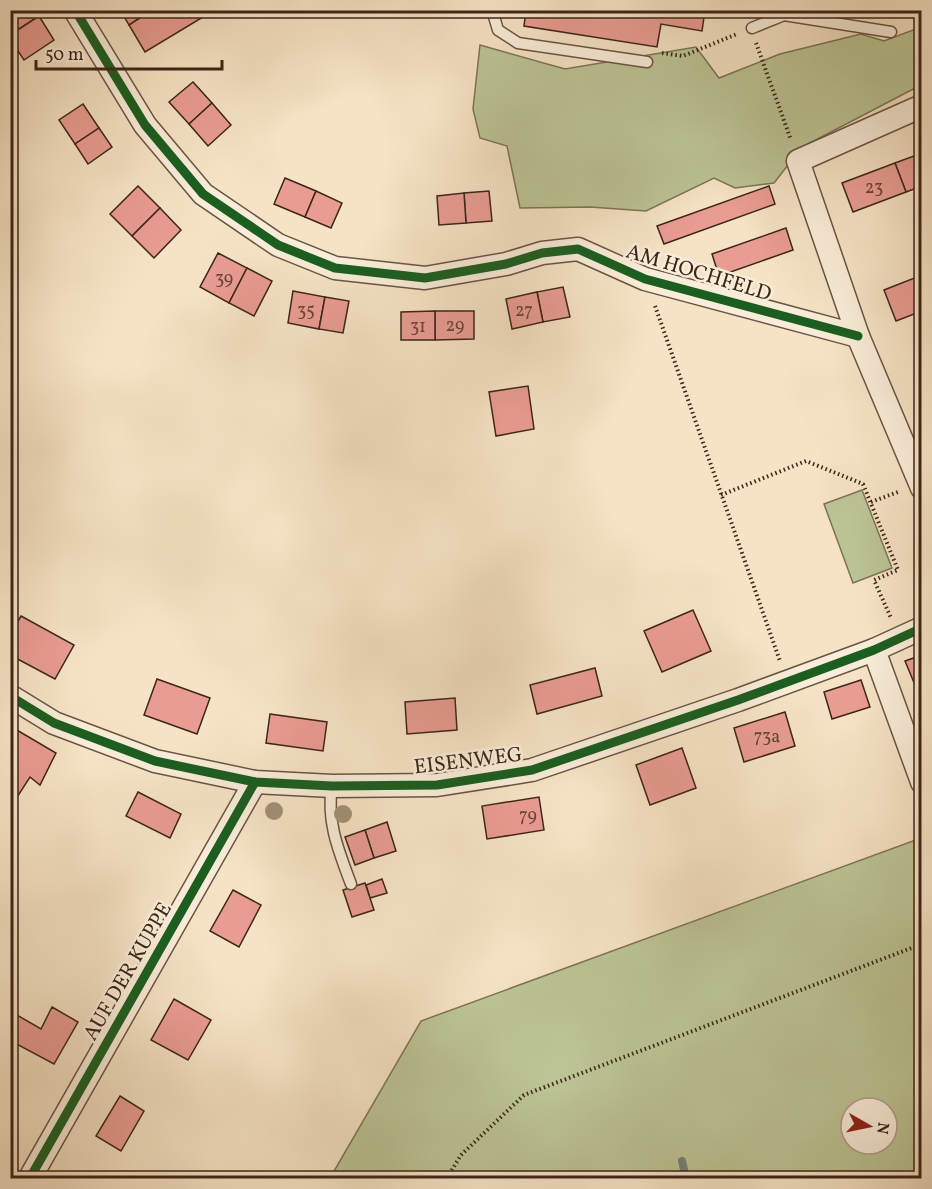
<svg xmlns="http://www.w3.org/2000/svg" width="932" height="1189" viewBox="0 0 932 1189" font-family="Vollkorn,serif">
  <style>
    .green { fill: #bcc495; stroke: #7c7456; stroke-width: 1.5; fill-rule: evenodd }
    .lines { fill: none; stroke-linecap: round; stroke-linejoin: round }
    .stream { stroke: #77807a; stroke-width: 8 }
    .building { fill: #e99c92; stroke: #3d2518; stroke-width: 1.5 }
    .lane-casing { stroke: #6b5443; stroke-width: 13 }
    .street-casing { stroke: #6b5443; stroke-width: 25 }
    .path { stroke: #3d2518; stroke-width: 4; stroke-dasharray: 1.5 3; stroke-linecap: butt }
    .lane { stroke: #f9edd9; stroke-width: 10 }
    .street { stroke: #f9edd9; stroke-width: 22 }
    .cycleway-casing { stroke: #f9edd9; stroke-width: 13 }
    .cycleway { stroke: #1b5e20; stroke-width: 9 }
    .tree { fill: #a29077 }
    .labels { text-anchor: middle; stroke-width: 5; stroke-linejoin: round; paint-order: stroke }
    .number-label { font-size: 18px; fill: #684336 }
    .street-label { font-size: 21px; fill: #3d2518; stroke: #f9edd9 }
  </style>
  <rect width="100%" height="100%" fill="#f6e3c5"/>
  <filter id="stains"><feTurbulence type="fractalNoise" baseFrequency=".00333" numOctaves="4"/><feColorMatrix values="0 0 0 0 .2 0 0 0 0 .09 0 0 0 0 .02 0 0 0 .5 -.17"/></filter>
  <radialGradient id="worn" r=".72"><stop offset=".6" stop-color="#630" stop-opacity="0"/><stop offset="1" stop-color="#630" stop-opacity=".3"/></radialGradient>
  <g class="green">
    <polygon points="921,27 921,85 802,147 774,183 735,188 714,178 646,211 590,207 520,208 507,146 480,138 473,109 480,45 565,69 696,47 719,78 780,54 861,34 884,41"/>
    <polygon points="862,490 892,568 853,583 824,504"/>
    <path d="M921,838V1178H330L421,1021ZM851,1108H887V1144H851Z"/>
  </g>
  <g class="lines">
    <polyline class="stream" points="682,1161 686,1178"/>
  </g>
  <g class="building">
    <polygon points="10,10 36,10 39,16 10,35"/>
    <polygon points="120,10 152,10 129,25"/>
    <polygon points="152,10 205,10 208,14 145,52 129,25"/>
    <polygon points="526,10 705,10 702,31 661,24 657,47 524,26"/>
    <polygon points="39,16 54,40 24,60 10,39 10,35"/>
    <polygon points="193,82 212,103 189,124 169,102"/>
    <polygon points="212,103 231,125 208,146 189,124"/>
    <polygon points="83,104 99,128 75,144 59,120"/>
    <polygon points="99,128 112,147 88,164 75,144"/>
    <polygon points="922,153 922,186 906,192 895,163"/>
    <polygon points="895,163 906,192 853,212 842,183"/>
    <polygon points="285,178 316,191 305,217 274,204"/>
    <polygon points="138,186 160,208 132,236 110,214"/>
    <polygon points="769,186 775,204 664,244 657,226"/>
    <polygon points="316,191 342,203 331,228 305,217"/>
    <polygon points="489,191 492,221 466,223 464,193"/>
    <polygon points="464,193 466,223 439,225 437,196"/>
    <polygon points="160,208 181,230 154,258 132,236"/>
    <polygon points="786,228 793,250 719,276 712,254"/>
    <polygon points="218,253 247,268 229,303 200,287"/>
    <polygon points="247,268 272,281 254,316 229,303"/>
    <polygon points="922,275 922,311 896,321 884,290"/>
    <polygon points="563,287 570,317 543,322 537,292"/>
    <polygon points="293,291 325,297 319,329 288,323"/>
    <polygon points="537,292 543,322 512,329 506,299"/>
    <polygon points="325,297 349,301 343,333 319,329"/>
    <polygon points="435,311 474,311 474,339 435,340"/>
    <polygon points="435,311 435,340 401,340 401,312"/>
    <polygon points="528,386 534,429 496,436 489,392"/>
    <polygon points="693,610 711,651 662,672 644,631"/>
    <polygon points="21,616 74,645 55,679 10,655 10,635"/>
    <polygon points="922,655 922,697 920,697 905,661"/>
    <polygon points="595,668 602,696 537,714 530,685"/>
    <polygon points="157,679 210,698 197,734 144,715"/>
    <polygon points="861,680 870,707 832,719 824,692"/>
    <polygon points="455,698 457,730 407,734 405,702"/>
    <polygon points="785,712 795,746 744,762 734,728"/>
    <polygon points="270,714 327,722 323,751 266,743"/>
    <polygon points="10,726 56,753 40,785 30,777 10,808"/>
    <polygon points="682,748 696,788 650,805 636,765"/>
    <polygon points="138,792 181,814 170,838 126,816"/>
    <polygon points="539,797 544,830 487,839 482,806"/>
    <polygon points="387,822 396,851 374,858 365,830"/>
    <polygon points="365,830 374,858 355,865 345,837"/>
    <polygon points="382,879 387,893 370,898 366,885"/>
    <polygon points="365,883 374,910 352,917 343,890"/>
    <polygon points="233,890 261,905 239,947 210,931"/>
    <polygon points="174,999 211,1020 188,1060 151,1040"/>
    <polygon points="52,1007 78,1022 54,1064 13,1042 10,1043 10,1011 41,1029"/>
    <polygon points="120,1096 144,1111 121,1151 96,1136"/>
  </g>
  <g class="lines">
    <g class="lane-casing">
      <g id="lane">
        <polyline points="492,10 498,30 518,43 647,62"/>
        <polyline points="752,28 784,15 891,32"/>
        <path d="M332,786C326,821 339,852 351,884"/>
      </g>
    </g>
    <g class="street-casing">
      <g id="street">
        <polyline points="75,10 145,125 203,194 278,245 335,268 425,278 506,264 542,253 578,249 645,279 858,336"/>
        <polyline points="922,106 798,161 858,336 922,488"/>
        <polyline points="874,650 922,782"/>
        <polyline points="10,696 54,723 155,761 255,782 332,786 437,785 532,770 738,700 874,650 922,628"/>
        <polyline points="30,1178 255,782"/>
      </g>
    </g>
    <g class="path">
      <polyline points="756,43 791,140"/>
      <polyline points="662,53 683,56 737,34"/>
      <polyline points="655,306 780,661"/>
      <polyline points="721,495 806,461 863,484 898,570 874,580 891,618"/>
      <polyline points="871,502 898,492"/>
      <polyline points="447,1178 461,1155 524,1095 922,944"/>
    </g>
    <use href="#lane" class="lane"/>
    <use href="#street" class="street"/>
    <g class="cycleway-casing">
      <g id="cycleway">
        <polyline points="75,10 145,125 203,194 278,245 335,268 425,278 506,264 542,253 578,249 645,279 858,336"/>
        <polyline points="10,696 54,723 155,761 255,782 332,786 437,785 532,770 738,700 874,650 922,628"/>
        <polyline points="30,1178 255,782"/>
      </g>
    </g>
    <use href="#cycleway" class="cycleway"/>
  </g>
  <g class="tree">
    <circle cx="274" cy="811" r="9"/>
    <circle cx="343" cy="814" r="9"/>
  </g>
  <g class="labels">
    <g class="number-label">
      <text x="874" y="193">23</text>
      <text x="224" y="284">39</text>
      <text x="306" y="316">35</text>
      <text x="524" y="316">27</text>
      <text x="455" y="331">29</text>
      <text x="418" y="332">31</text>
      <text x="767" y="742">73a</text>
      <text x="528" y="821">79</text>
    </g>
    <g class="street-label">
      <text transform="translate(699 272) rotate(17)" y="7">AM HOCHFELD</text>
      <text transform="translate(468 760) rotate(-7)" y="7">EISENWEG</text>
      <text transform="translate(127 971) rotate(-60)" y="7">AUF DER KUPPE</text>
    </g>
  </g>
  <rect width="932" height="1189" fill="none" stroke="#f6e3c5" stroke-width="36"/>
  <rect x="12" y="12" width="908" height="1165" fill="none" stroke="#3d2518" stroke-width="3"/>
  <rect x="18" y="18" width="896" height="1153" fill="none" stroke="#3d2518" stroke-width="1.5"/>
  <g transform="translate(869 1126) rotate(99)"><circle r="28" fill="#f9edd9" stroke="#ae9d8c" stroke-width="1.5"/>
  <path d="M0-4.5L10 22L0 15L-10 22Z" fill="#8f2418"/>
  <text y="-9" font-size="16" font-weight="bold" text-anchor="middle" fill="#3d2518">N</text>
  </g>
  <path d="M36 60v9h186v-9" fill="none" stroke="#3d2518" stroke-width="3"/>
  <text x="45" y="60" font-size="18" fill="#3d2518" stroke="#f9edd9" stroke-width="4.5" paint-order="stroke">50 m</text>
  <rect width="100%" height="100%" filter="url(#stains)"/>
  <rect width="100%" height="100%" fill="url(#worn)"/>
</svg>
